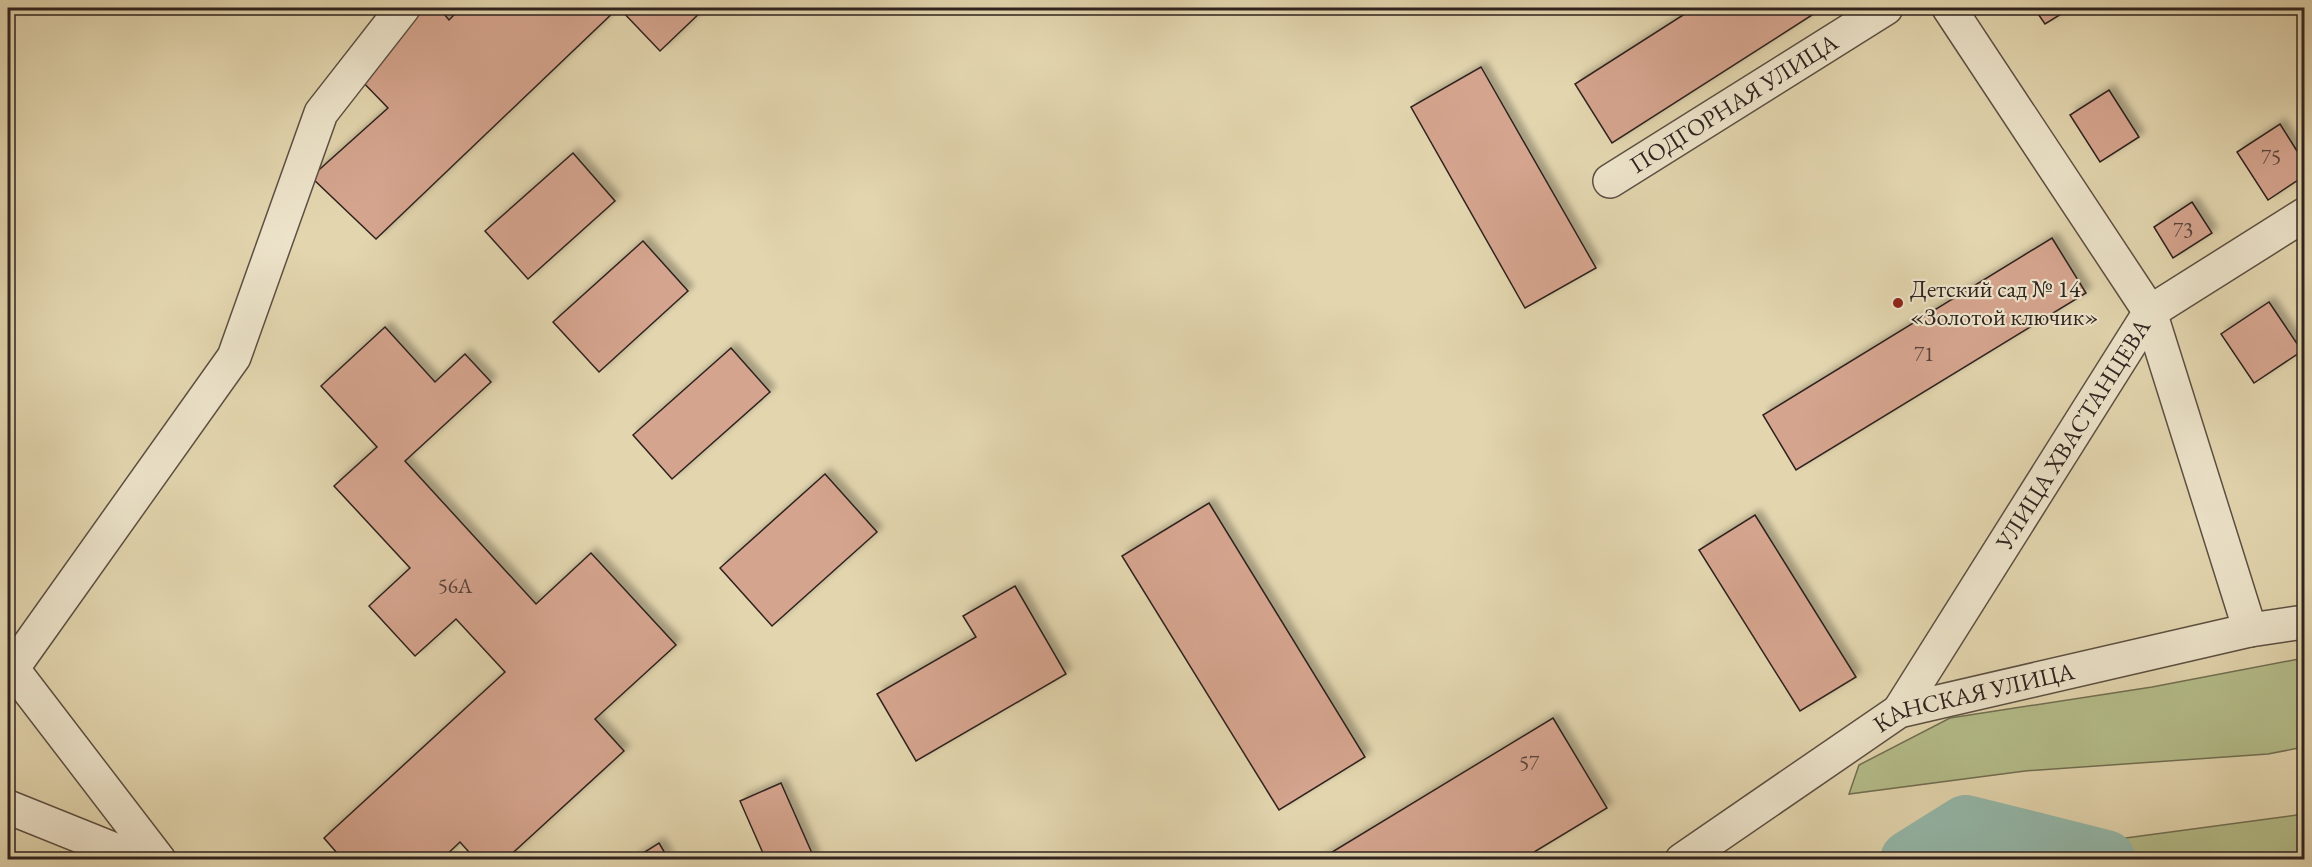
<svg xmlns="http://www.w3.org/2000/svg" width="2312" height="867" viewBox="0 0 2312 867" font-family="'EB Garamond',serif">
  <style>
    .green { fill: #b4bd8a; stroke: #727054; stroke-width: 1.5 }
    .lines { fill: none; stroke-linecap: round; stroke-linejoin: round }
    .river { stroke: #95b9ab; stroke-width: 60 }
    .building { fill: #d5a48e; stroke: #2f231f; stroke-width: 1.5; filter: url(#shadow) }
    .minor-casing { stroke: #5c5043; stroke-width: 36 }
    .minor { stroke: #ede4cb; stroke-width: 33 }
    .poi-dot { fill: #8f2418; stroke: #ede4cb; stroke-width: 2 }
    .labels { text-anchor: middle; stroke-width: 4.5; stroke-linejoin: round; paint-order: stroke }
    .number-label { font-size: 21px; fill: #58433b }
    .street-label { font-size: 24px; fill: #2f231f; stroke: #ede4cb }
    .poi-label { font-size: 24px; fill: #2f231f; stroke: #ede4cb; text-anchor: start }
  </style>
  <defs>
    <filter id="shadow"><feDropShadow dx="5.5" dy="-5.5" stdDeviation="3" flood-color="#0004"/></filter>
  </defs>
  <rect width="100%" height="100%" fill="#e3d6af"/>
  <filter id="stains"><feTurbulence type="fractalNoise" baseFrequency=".00333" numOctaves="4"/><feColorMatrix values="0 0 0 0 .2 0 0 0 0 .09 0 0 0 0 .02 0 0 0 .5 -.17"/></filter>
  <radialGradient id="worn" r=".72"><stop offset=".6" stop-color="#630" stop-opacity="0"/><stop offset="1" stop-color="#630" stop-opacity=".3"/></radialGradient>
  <g class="green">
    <polygon points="2304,658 2304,747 2268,754 2025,771 1849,794 1859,765 1950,718 2152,687"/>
    <polygon points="2304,814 2304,859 2037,859 2081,844"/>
  </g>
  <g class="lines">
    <polyline class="river" points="1910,860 1966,825 2106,860"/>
  </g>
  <g class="building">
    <polygon points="425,8 439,8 449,20 461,8 618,8 376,239 311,177 388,108 356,75"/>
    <polygon points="619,8 705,8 660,51"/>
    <polygon points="1694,8 1823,8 1612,143 1575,84"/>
    <polygon points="2034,8 2071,8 2045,24"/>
    <polygon points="1481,67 1596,268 1525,308 1411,107"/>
    <polygon points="2109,90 2139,137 2100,162 2070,115"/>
    <polygon points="2280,124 2304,162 2304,176 2268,200 2237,152"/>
    <polygon points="573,153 615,201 528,279 485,231"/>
    <polygon points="2192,202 2212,233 2173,258 2154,227"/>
    <polygon points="2052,238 2086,293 1796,470 1763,415"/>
    <polygon points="643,241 688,291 599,372 553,322"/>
    <polygon points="2269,302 2302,351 2254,383 2221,334"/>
    <polygon points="385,327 435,382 465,354 491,382 405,461 536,604 591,553 676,645 595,719 624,751 505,860 476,860 460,842 441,860 343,860 324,838 505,672 456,619 415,656 369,606 410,568 334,486 377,447 321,386"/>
    <polygon points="731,348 770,392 672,479 633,435"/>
    <polygon points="825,474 877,532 772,626 720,568"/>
    <polygon points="1209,503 1365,757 1279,810 1122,556"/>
    <polygon points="1755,515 1856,677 1800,711 1699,550"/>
    <polygon points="1015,586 1066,674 916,761 877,694 976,637 963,616"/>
    <polygon points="1553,718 1607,808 1521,860 1319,860"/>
    <polygon points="781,783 815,860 766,860 740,801"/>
    <polygon points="659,843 669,860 632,860"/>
  </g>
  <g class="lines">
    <g class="minor-casing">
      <g id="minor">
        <polyline points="1949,8 2150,312 2250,630"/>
        <path id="s1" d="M1610,181L1886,8"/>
        <polyline points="8,663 159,860"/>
        <polyline points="12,669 234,357 321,113 403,8"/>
        <path id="s2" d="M1899,711L2150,312L2304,215"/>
        <polyline points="8,807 140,860"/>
        <path id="s3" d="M1682,860L1899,711L2250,630L2304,622"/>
      </g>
    </g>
    <use href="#minor" class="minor"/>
  </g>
  <circle class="poi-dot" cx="1898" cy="303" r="6"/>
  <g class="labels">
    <g class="number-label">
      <text x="2271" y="164">75</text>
      <text x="2183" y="237">73</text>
      <text x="1924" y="361">71</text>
      <text x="455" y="593">56А</text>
      <text x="1529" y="770">57</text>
    </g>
    <g class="street-label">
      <text dy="8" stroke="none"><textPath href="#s1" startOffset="146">ПОДГОРНАЯ УЛИЦА</textPath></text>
      <text dy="8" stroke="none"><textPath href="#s2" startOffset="327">УЛИЦА ХВАСТАНЦЕВА</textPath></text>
      <text dy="8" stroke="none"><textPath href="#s3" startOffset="339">КАНСКАЯ УЛИЦА</textPath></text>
    </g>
    <g class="poi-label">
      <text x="1910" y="297">Детский сад № 14<tspan x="1910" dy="28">«Золотой ключик»</tspan></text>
    </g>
  </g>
  <rect width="2312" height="867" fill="none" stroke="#e3d6af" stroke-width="30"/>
  <rect x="9" y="9" width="2294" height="849" fill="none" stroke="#2f231f" stroke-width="3"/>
  <rect x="15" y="15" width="2282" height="837" fill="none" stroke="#2f231f" stroke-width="1.5"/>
  <rect width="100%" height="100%" filter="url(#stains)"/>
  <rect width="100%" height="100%" fill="url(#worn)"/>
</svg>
